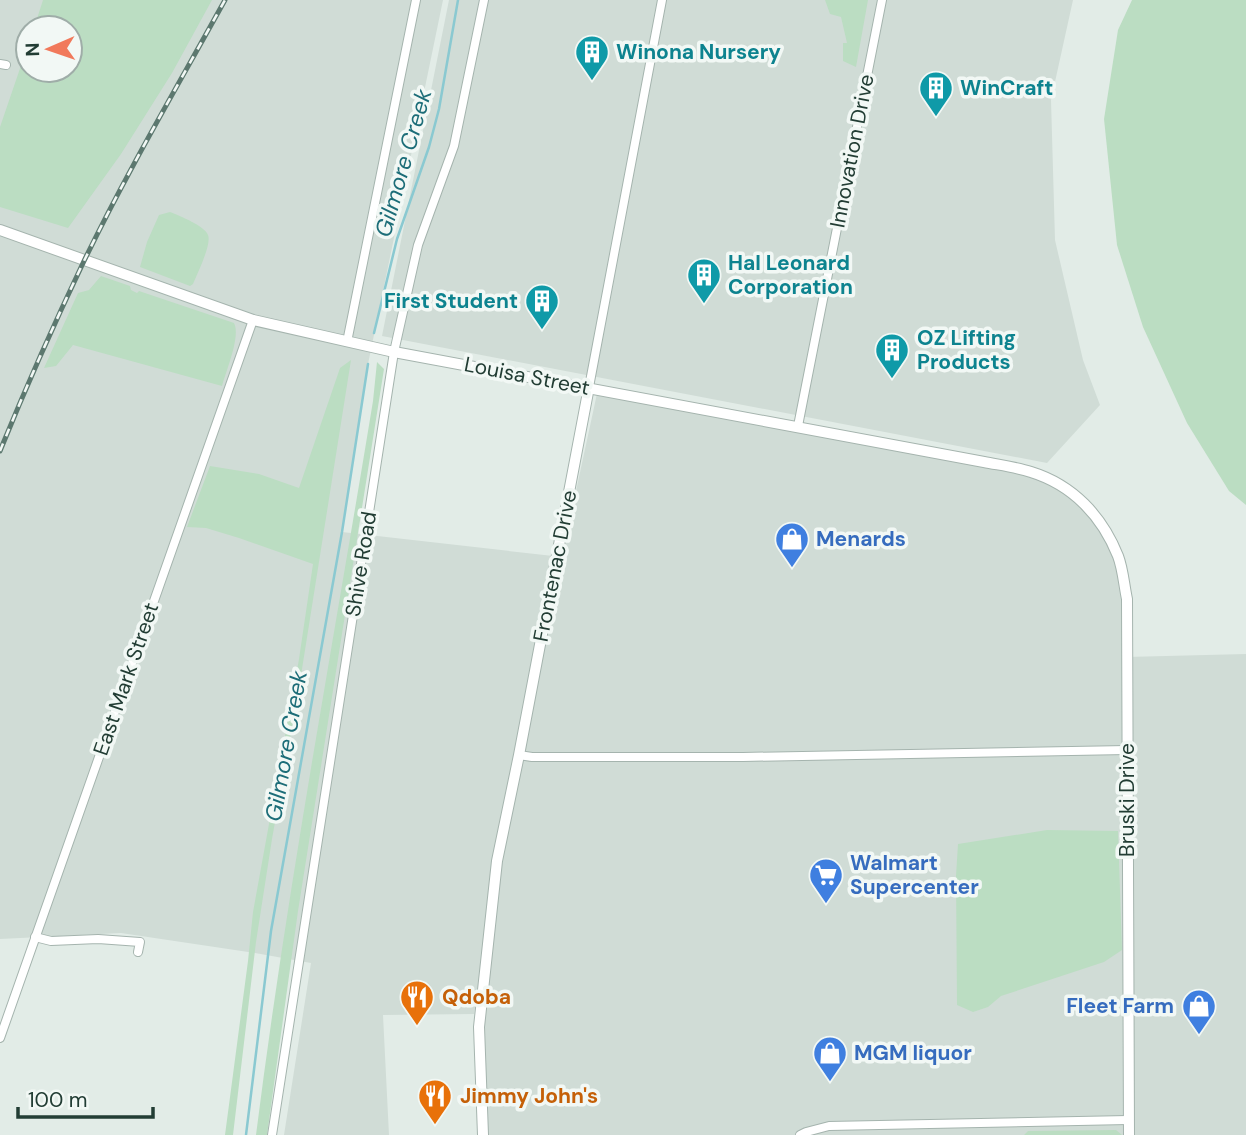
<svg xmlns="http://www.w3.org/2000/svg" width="1246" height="1135" viewBox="0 0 1246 1135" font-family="'DM Sans',sans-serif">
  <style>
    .built { fill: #d0dcd6; fill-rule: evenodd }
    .green { fill: #bbddc2 }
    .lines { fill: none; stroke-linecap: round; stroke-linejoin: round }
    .stream { stroke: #8ac9d1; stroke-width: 2.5 }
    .minor-casing { stroke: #a5b4ae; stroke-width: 10 }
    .tertiary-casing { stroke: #a5b4ae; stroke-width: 12 }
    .minor { stroke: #fff; stroke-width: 8 }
    .tertiary { stroke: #fff; stroke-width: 10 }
    .rail-casing { stroke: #5c786f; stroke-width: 5 }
    .rail { stroke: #f2f8f5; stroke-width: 2.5; stroke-dasharray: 8; stroke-linecap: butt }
    .labels { text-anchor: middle; stroke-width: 7; stroke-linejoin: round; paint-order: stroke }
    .culture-label { font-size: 21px; font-weight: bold; fill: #0d838f; stroke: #f2f8f5; text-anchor: start }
    .street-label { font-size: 21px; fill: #223d34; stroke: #f2f8f5 }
    .shop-label { font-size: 21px; font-weight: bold; fill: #366cbe; stroke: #f2f8f5; text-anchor: start }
    .food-label { font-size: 21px; font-weight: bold; fill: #c56008; stroke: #f2f8f5; text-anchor: start }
    .water-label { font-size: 23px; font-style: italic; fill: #1c6d78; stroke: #f2f8f5 }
  </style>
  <rect width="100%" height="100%" fill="#e2ece7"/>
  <g class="built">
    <path d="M0,0H443L368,364L342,532L553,556L524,732L598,389L1031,472L1089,508L1119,558L1126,657L1246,654V1135H483L479,1027L493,887L474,1014L383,1015L389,1135H284L311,963L255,953L121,933L0,939ZM28,28H70V70H28Z"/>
    <polygon points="449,0 1073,0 1051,100 1055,240 1083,360 1100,405 1047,463 382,336"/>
  </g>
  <g class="green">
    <polygon points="43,0 212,0 172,73 121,154 68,228 0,207 0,127 28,45 28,70 70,70 70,28 34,28"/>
    <polygon points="825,0 868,0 856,67 843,61 843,43 847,43 841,17 830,14"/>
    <polygon points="1132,0 1246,0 1246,505 1229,491 1187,423 1143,327 1117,245 1104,119 1118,30"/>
    <path d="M170,212C180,216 205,226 208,235C212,244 197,274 193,284L190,286L140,267L147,242L159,215Z"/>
    <path d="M101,276L130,286L131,290L137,293L139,291L234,323C241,336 226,371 222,386L73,345L56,366L44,368L78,293L89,290Z"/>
    <polygon points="351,360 299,688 272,839 256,942 233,1135 225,1135 248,961 253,912 299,659 313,564 239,538 206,528 187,527 210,466 259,474 299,488 340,368"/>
    <path d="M377,362L384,369L298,911L267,1135H256C287,889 333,645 373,401Z"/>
    <polygon points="1047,830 1118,831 1122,950 1104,962 1001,996 988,1007 973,1012 957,1005 956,876 958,844"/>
    <polygon points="1116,1130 1122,1135 1024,1135 1028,1131"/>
  </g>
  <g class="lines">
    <g class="stream">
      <polyline points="374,333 397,239 429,147 439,109 458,0"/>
      <polyline points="246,1135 271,931 342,532 368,364"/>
    </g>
    <g class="minor-casing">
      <g id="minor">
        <polyline points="0,64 6,65"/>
        <polyline points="347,342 416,0"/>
        <polyline points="589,387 662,0"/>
        <polyline points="798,426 882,0"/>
        <polyline points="519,755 532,757 743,757 1127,750"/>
        <polyline points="35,937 51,941 98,939 140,942 138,952"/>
        <polyline points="0,1038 253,320"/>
        <polyline points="272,1135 394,352 418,245 454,146 484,0"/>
        <polyline points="800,1135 806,1132 829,1126 1128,1120"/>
      </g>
    </g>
    <g class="tertiary-casing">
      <g id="tertiary">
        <path d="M0,230L253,320L394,352L984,462C999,465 1016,467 1031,472C1073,485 1102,516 1118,556C1123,569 1124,585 1127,599L1129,1135"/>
        <polyline points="483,1135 479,1027 497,861 519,755 589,387"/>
      </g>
    </g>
    <use href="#minor" class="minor"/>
    <use href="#tertiary" class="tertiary"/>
    <g class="rail-casing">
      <path id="rail" d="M0,451C26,387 54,324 84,261C127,172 177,87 225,0"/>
    </g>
    <use href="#rail" class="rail"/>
  </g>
  <defs>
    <g id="building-pin" transform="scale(1.75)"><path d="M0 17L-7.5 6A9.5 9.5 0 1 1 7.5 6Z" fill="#0f9aa8" stroke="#f2f8f5"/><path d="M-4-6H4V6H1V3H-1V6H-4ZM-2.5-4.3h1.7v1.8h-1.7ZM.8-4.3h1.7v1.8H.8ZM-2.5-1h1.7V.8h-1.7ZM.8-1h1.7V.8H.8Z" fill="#fff"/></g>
    <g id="shop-pin" transform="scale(1.75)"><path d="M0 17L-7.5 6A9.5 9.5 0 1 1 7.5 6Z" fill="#3f7fe0" stroke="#f2f8f5"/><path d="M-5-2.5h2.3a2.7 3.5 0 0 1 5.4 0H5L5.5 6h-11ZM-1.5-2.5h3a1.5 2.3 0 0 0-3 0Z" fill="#fff"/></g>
    <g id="supermarket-pin" transform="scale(1.75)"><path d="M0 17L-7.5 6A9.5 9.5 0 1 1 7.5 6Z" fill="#3f7fe0" stroke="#f2f8f5"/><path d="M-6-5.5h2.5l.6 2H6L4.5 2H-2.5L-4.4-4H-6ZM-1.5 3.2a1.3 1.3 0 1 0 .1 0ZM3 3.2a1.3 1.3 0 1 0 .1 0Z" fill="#fff"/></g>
    <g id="restaurant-pin" transform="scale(1.75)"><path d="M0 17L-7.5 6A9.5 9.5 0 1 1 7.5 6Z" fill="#e8710a" stroke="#f2f8f5"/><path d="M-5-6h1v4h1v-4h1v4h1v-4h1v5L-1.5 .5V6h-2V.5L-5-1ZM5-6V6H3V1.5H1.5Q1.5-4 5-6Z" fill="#fff"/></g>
  </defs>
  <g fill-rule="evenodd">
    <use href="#building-pin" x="592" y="52"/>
    <use href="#building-pin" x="936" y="88"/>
    <use href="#building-pin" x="704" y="275"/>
    <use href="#building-pin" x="542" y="301"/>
    <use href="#building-pin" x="892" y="350"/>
    <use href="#shop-pin" x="792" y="539"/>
    <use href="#supermarket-pin" x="826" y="875"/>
    <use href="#restaurant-pin" x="417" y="997"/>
    <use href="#shop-pin" x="1199" y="1006"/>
    <use href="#shop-pin" x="830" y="1053"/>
    <use href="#restaurant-pin" x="435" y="1096"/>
  </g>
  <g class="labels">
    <g class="culture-label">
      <text x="616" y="59">Winona Nursery</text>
      <text x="960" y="95">WinCraft</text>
      <text x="728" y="270">Hal Leonard<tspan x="728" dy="24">Corporation</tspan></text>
      <text x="518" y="308" text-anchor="end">First Student</text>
      <text x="917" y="345">OZ Lifting<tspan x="917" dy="24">Products</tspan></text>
    </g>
    <g class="street-label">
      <text transform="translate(852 151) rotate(-79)" y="7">Innovation Drive</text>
      <text transform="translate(527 376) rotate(11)" y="7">Louisa Street</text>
      <text transform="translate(361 564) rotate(-81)" y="7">Shive Road</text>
      <text transform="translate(555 566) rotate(-79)" y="7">Frontenac Drive</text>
      <text transform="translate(126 679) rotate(-71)" y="7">East Mark Street</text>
      <text transform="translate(1127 800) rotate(-90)" y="7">Bruski Drive</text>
    </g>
    <g class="shop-label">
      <text x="816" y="546">Menards</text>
      <text x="850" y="870">Walmart<tspan x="850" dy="24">Supercenter</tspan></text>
      <text x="1174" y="1013" text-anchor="end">Fleet Farm</text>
      <text x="854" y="1060">MGM liquor</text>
    </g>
    <g class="food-label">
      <text x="442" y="1004">Qdoba</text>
      <text x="460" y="1103">Jimmy John's</text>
    </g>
    <g class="water-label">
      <text transform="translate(403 163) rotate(-74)" y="8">Gilmore Creek</text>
      <text transform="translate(286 746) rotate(-80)" y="8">Gilmore Creek</text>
    </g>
  </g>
  <g transform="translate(49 49) rotate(268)"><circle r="33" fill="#f2f8f5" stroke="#9fada8" stroke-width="2"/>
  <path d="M0-5L12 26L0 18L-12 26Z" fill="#f1795b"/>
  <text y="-10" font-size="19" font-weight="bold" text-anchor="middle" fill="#223d34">N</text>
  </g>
  <path d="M18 1107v10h135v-10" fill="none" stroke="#223d34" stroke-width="3.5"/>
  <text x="28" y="1107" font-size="21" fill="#223d34" stroke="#f2f8f5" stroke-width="5" paint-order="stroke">100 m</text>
</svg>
